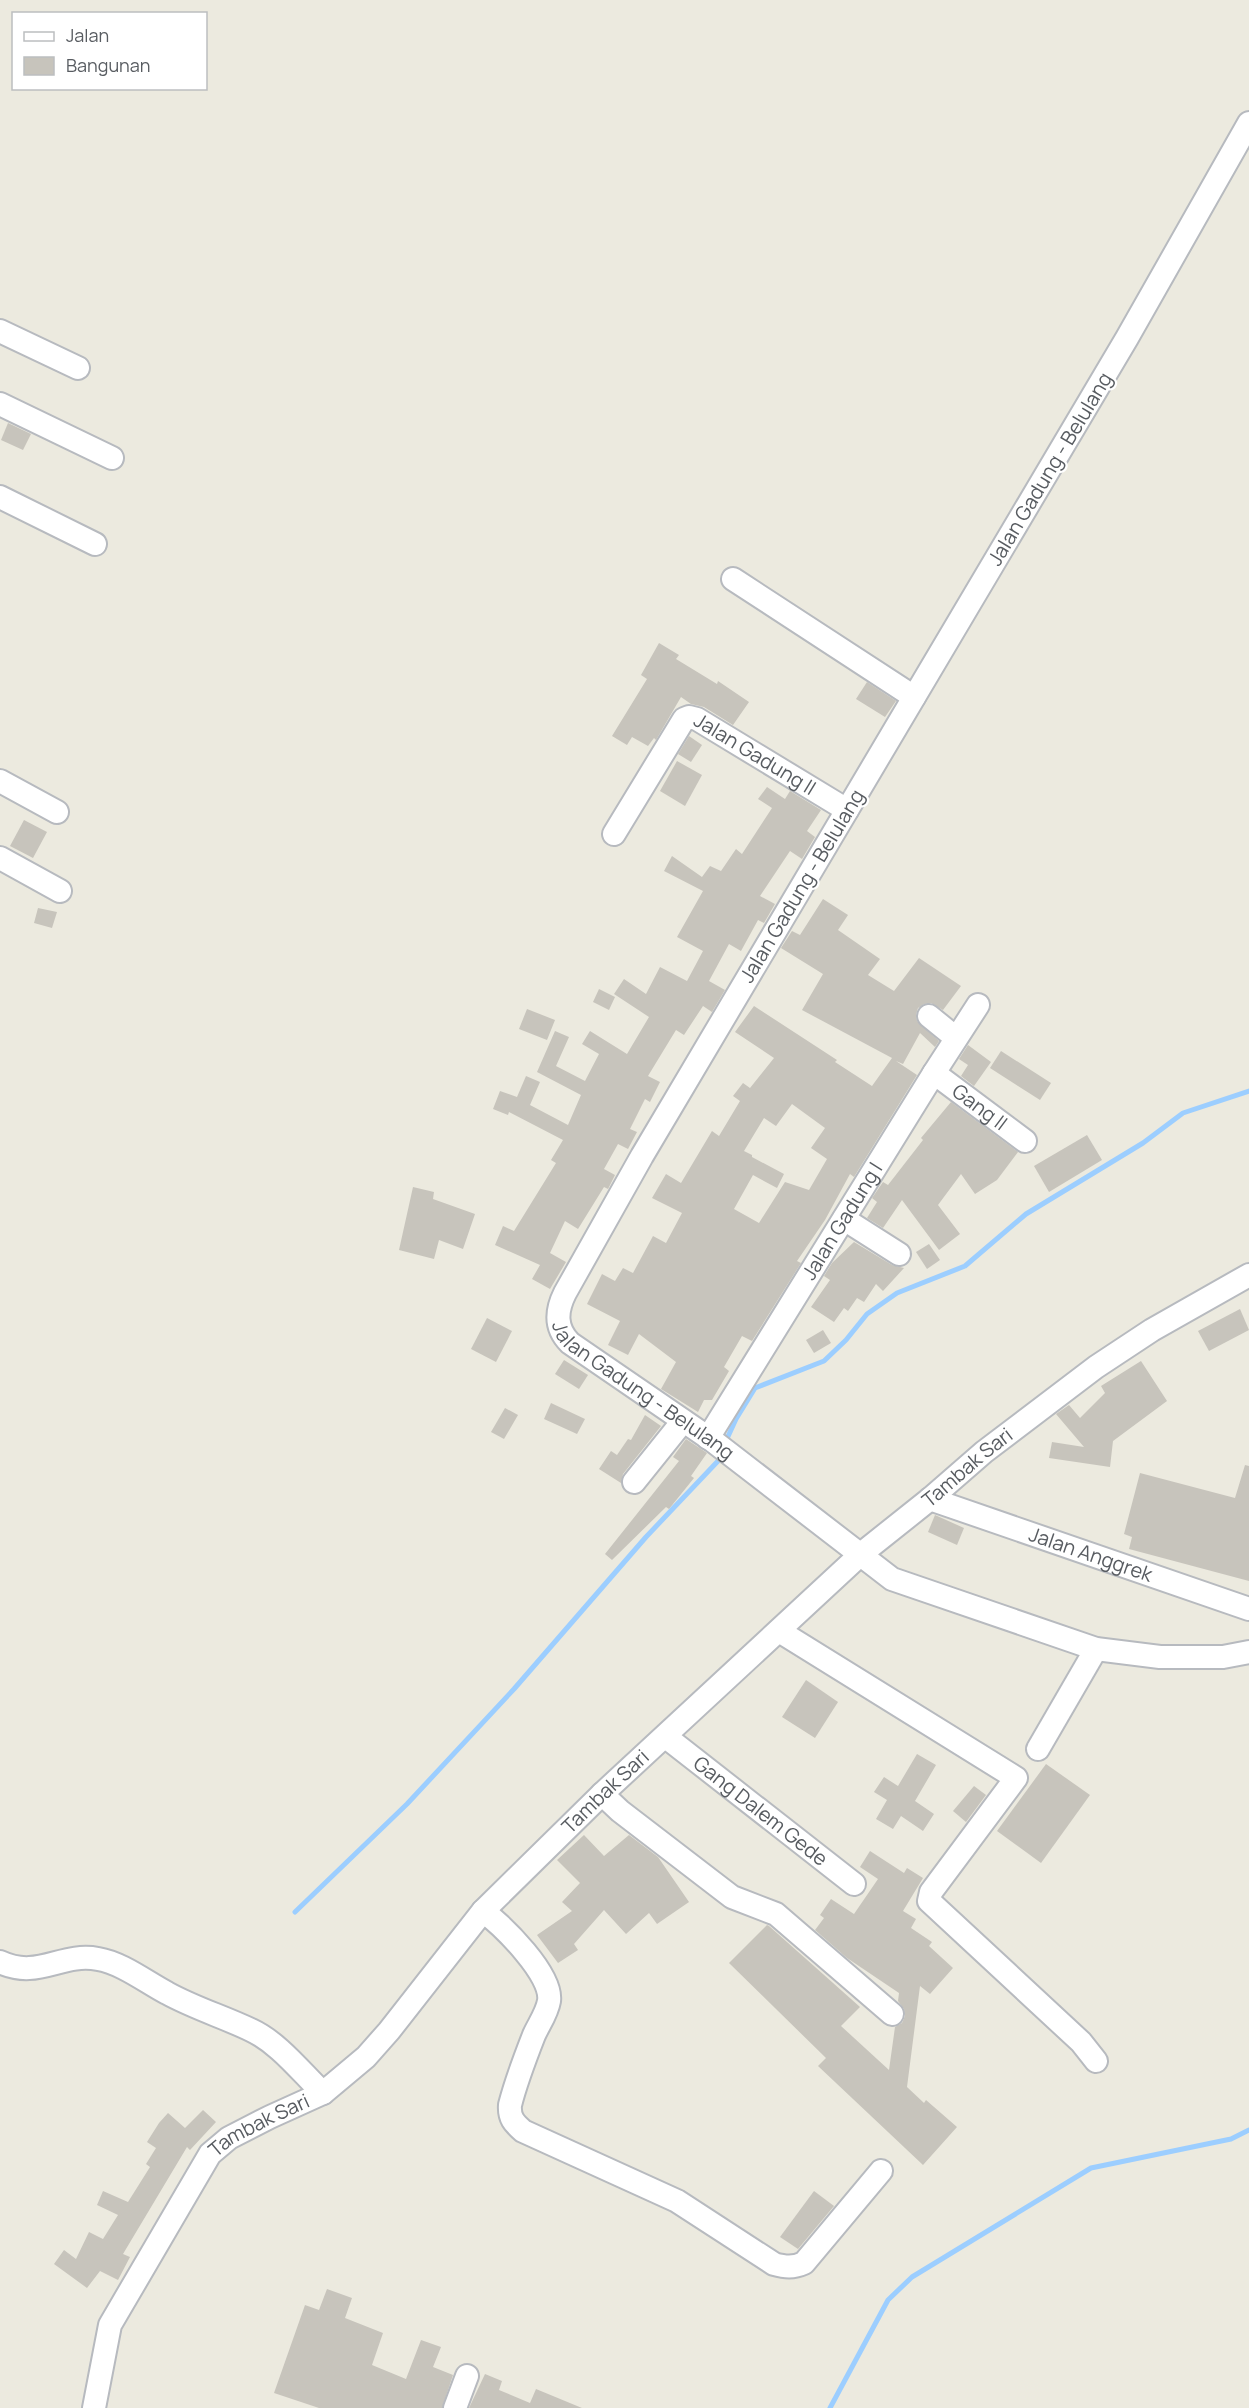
<svg xmlns="http://www.w3.org/2000/svg" width="1249" height="2408" viewBox="0 0 1249 2408" font-family="Manrope,sans-serif">
  <style>
    .lines { fill: none; stroke-linecap: round; stroke-linejoin: round }
    .stream { stroke: #9cceff; stroke-width: 5 }
    .building { fill: #c7c4bc; fill-rule: evenodd }
    .minor-casing { stroke: #b7babf; stroke-width: 26 }
    .minor { stroke: #fff; stroke-width: 22 }
    .labels { text-anchor: middle; stroke-width: 4.5; stroke-linejoin: round; paint-order: stroke }
    .street-label { font-size: 20px; fill: #585c61; stroke: #fff }
  </style>
  <rect width="100%" height="100%" fill="#eceadf"/>
  <g class="lines">
    <g class="stream">
      <polyline points="725,1443 736,1419 755,1388 824,1361 846,1340 867,1314 897,1293 965,1266 1026,1214 1143,1143 1183,1113 1249,1091"/>
      <polyline points="295,1912 407,1804 514,1689 646,1537 718,1461 720,1455"/>
      <polyline points="830,2408 888,2300 912,2277 1091,2168 1231,2139 1249,2130"/>
    </g>
  </g>
  <g class="building">
    <polygon points="8,423 31,434 23,450 1,440"/>
    <polygon points="659,643 679,655 676,659 717,684 718,681 749,702 733,725 704,707 691,704 681,697 656,740 654,738 648,746 632,737 627,745 612,736 647,679 641,675"/>
    <polygon points="867,682 896,701 885,717 856,699"/>
    <polygon points="689,736 702,745 691,762 678,754"/>
    <polygon points="677,761 702,775 685,806 660,791"/>
    <polygon points="767,787 785,799 790,791 821,810 807,831 815,837 802,859 790,851 760,896 775,904 764,923 758,920 741,951 729,944 709,981 725,990 712,1012 703,1006 684,1035 676,1030 648,1076 660,1082 650,1102 645,1099 630,1129 637,1132 628,1149 618,1144 604,1169 615,1175 608,1189 604,1187 578,1229 565,1221 550,1253 566,1262 550,1289 532,1279 540,1265 495,1245 503,1226 514,1231 556,1163 551,1160 563,1140 509,1112 508,1115 493,1109 500,1091 517,1097 526,1076 540,1082 530,1105 568,1125 581,1095 537,1072 555,1031 569,1037 556,1066 585,1081 599,1054 582,1044 590,1031 627,1054 649,1017 614,994 624,979 646,994 660,967 687,981 703,951 677,937 703,891 664,871 672,856 702,877 710,866 721,871 736,849 742,854 772,808 758,799"/>
    <polygon points="24,820 47,832 33,858 10,846"/>
    <path d="M823,899L848,915L838,930L880,959L868,975L894,991L919,958L961,986L943,1010L931,1003L924,1004L918,1008L916,1014L917,1021L939,1041L935,1047L920,1033L903,1064L896,1061L917,1075L854,1177L850,1174L825,1220L797,1261L801,1263L752,1341L742,1336L724,1367L729,1371L712,1400H704L698,1412L661,1389L676,1362L639,1334L628,1355L608,1345L620,1321L587,1304L602,1274L615,1281L623,1268L633,1273L653,1236L666,1243L682,1213L652,1198L666,1174L681,1183L712,1131L719,1136L740,1101L733,1096L743,1083L750,1088L774,1058L735,1032L754,1006L837,1060L835,1062L872,1086L892,1058L802,1010L823,974L781,948L792,931L800,935ZM792,1104L825,1128L811,1148L827,1159L809,1190L785,1182L759,1223L734,1209L753,1175L777,1188L784,1174L752,1157V1155L744,1151L764,1118L776,1126Z"/>
    <polygon points="38,908 57,912 52,928 34,923"/>
    <polygon points="599,989 615,997 609,1010 593,1002"/>
    <polygon points="527,1009 555,1020 547,1040 519,1029"/>
    <polygon points="968,1045 991,1062 974,1086 961,1076 968,1065 959,1059"/>
    <polygon points="1001,1051 1051,1083 1040,1100 990,1068"/>
    <polygon points="951,1102 1018,1152 997,1180 975,1194 961,1174 938,1205 960,1234 939,1250 902,1200 883,1228 867,1218 877,1202 872,1198 883,1182 888,1185 923,1140 921,1138"/>
    <polygon points="1087,1135 1102,1160 1049,1192 1034,1166"/>
    <polygon points="413,1187 434,1192 433,1199 475,1214 463,1249 439,1240 434,1259 399,1250"/>
    <polygon points="854,1242 892,1265 904,1268 883,1291 876,1284 864,1302 857,1298 848,1311 844,1308 834,1322 811,1307 830,1280 824,1276 832,1263"/>
    <polygon points="929,1244 940,1260 927,1269 916,1252"/>
    <polygon points="1240,1309 1249,1330 1209,1351 1198,1331"/>
    <polygon points="487,1318 512,1331 496,1362 471,1349"/>
    <polygon points="823,1330 831,1343 814,1353 806,1340"/>
    <polygon points="564,1360 588,1375 579,1389 555,1374"/>
    <polygon points="1141,1361 1167,1401 1113,1441 1110,1467 1049,1458 1052,1442 1084,1447 1056,1414 1069,1405 1080,1418 1105,1393 1101,1386"/>
    <polygon points="551,1403 585,1419 577,1434 544,1419"/>
    <polygon points="505,1408 518,1415 504,1439 491,1432"/>
    <polygon points="645,1415 661,1426 623,1474 621,1483 599,1469 611,1451 617,1455 628,1439 631,1440"/>
    <polygon points="686,1439 707,1453 691,1476 694,1478 669,1509 666,1507 612,1560 605,1554 679,1461 673,1457"/>
    <polygon points="1245,1465 1249,1466 1249,1581 1129,1549 1132,1537 1124,1534 1140,1473 1235,1498"/>
    <polygon points="935,1515 964,1528 957,1545 928,1532"/>
    <polygon points="806,1680 838,1702 815,1738 782,1717"/>
    <polygon points="917,1754 936,1765 915,1801 934,1814 923,1831 901,1816 893,1829 876,1819 887,1800 874,1792 884,1777 898,1786"/>
    <polygon points="1046,1764 1090,1795 1041,1863 997,1831"/>
    <polygon points="974,1786 986,1795 966,1822 953,1811"/>
    <polygon points="584,1835 604,1856 629,1835 658,1857 689,1902 657,1924 649,1913 626,1934 604,1910 574,1944 578,1950 558,1963 537,1935 572,1911 562,1902 580,1883 557,1860"/>
    <polygon points="870,1851 904,1873 907,1868 923,1878 903,1911 916,1919 911,1928 932,1942 929,1946 953,1968 930,1994 920,1986 907,2087 924,2103 926,2100 957,2127 923,2165 818,2066 826,2058 729,1963 767,1925 769,1926 860,2007 841,2026 889,2070 895,2027 902,2023 905,2016 904,2009 898,2001 899,1993 847,1958 815,1930 824,1918 820,1915 831,1899 854,1914 878,1879 860,1867"/>
    <polygon points="203,2110 216,2122 190,2150 187,2147 123,2254 130,2257 118,2280 100,2271 87,2288 54,2264 64,2250 76,2259 89,2232 103,2239 118,2215 97,2205 103,2191 128,2202 150,2167 146,2164 156,2148 147,2142 159,2123 168,2113 185,2128"/>
    <polygon points="814,2191 834,2206 798,2249 780,2237"/>
    <polygon points="327,2289 352,2298 345,2318 383,2333 372,2365 406,2379 421,2340 441,2347 433,2367 453,2375 442,2408 319,2408 274,2393 305,2305 319,2310"/>
    <polygon points="485,2374 502,2381 499,2390 530,2403 536,2389 582,2408 469,2408"/>
  </g>
  <g class="lines">
    <g class="minor-casing">
      <g id="minor">
        <path id="s1" d="M1249,123L1127,338L642,1156L565,1293C556,1311 555,1328 570,1343L713,1441L892,1579L1096,1649L1160,1657H1223L1249,1652"/>
        <polyline points="0,331 78,368"/>
        <polyline points="0,404 112,458"/>
        <polyline points="0,497 95,544"/>
        <polyline points="733,579 914,697"/>
        <polyline points="0,781 57,812"/>
        <path id="s2" d="M614,834L684,719L689,717L697,719L847,810"/>
        <polyline points="0,858 60,891"/>
        <polyline points="929,1016 956,1038"/>
        <path id="s3" d="M934,1073L1025,1141"/>
        <polyline points="844,1219 899,1254"/>
        <path id="s4" d="M708,1438L934,1073L978,1005"/>
        <polyline points="634,1482 683,1421"/>
        <path id="s5" d="M930,1499L1249,1609"/>
        <polyline points="779,1631 1016,1778 931,1892 929,1901 1081,2042 1096,2061"/>
        <path id="s6" d="M666,1737L854,1884"/>
        <polyline points="1038,1749 1096,1649"/>
        <polyline points="602,1794 620,1811 732,1897 776,1914 892,2014"/>
        <path d="M483,1911C503,1926 553,1975 549,2001C547,2013 539,2024 534,2035C525,2058 516,2081 510,2105C509,2118 514,2123 523,2131L677,2201L774,2264C785,2267 793,2268 804,2263L881,2171"/>
        <path d="M0,1962C38,1980 61,1952 98,1959C122,1963 146,1982 167,1993C194,2008 224,2017 251,2030C279,2043 301,2072 323,2093"/>
        <path id="s7" d="M94,2408L110,2325L210,2154L229,2138L270,2117L323,2093L366,2057L389,2031L483,1911L602,1794L861,1554L930,1499L984,1452L1096,1367L1152,1330L1249,1275"/>
        <polyline points="455,2408 467,2376"/>
      </g>
    </g>
    <use href="#minor" class="minor"/>
  </g>
  <g class="labels">
    <g class="street-label">
      <text transform="translate(1050 469) rotate(-59)" y="7">Jalan Gadung - Belulang</text>
      <text dy="7" stroke="none"><textPath href="#s2" startOffset="216">Jalan Gadung II</textPath></text>
      <text transform="translate(802 886) rotate(-59)" y="7">Jalan Gadung - Belulang</text>
      <text dy="7" stroke="none"><textPath href="#s3" startOffset="57">Gang II</textPath></text>
      <text dy="7" stroke="none"><textPath href="#s4" startOffset="255">Jalan Gadung I</textPath></text>
      <text dy="7" stroke="none"><textPath href="#s1" startOffset="1496">Jalan Gadung - Belulang</textPath></text>
      <text dy="7" stroke="none"><textPath href="#s7" startOffset="1312">Tambak Sari</textPath></text>
      <text dy="7" stroke="none"><textPath href="#s5" startOffset="170">Jalan Anggrek</textPath></text>
      <text dy="7" stroke="none"><textPath href="#s7" startOffset="826">Tambak Sari</textPath></text>
      <text dy="7" stroke="none"><textPath href="#s6" startOffset="120">Gang Dalem Gede</textPath></text>
      <text dy="7" stroke="none"><textPath href="#s7" startOffset="340">Tambak Sari</textPath></text>
    </g>
  </g>
  <rect x="12" y="12" width="195" height="78" fill="#ffffff" stroke="#bcbec0" stroke-width="1.5"/>
  <rect x="24" y="32" width="30" height="9" fill="#ffffff" stroke="#bcbec0" stroke-width="1.5"/>
  <text x="66" y="42" font-size="18" fill="#585c61">Jalan</text>
  <rect x="24" y="57" width="30" height="18" fill="#c7c4bc" stroke="#bcbec0" stroke-width="1.5"/>
  <text x="66" y="72" font-size="18" fill="#585c61">Bangunan</text>
</svg>
